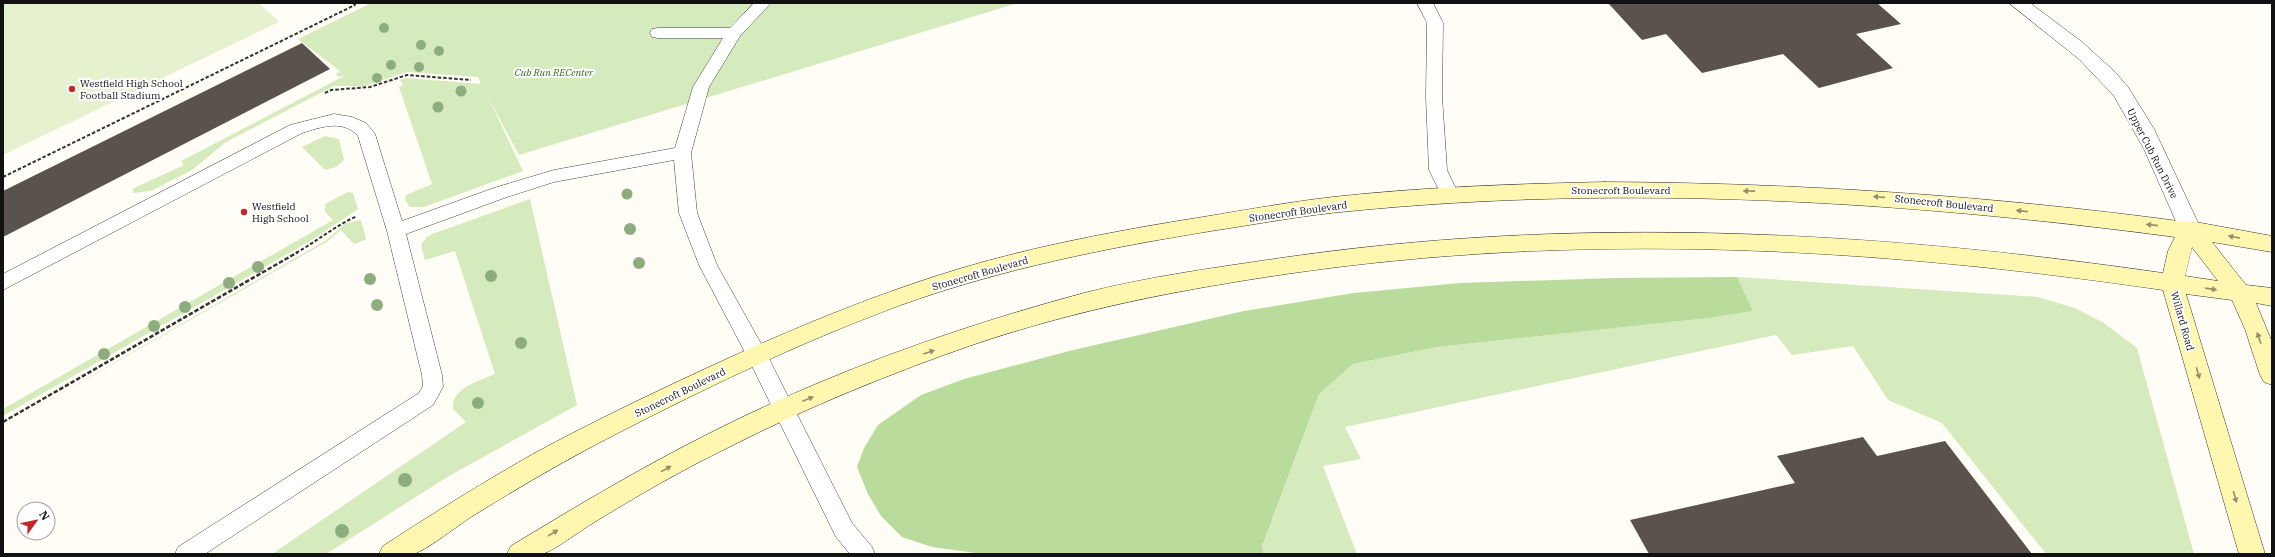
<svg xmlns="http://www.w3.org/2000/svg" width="2275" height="557" viewBox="0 0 2275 557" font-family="'IBM Plex Serif',serif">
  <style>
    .green { fill: #d5ebbd }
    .forest { fill: #b9dc9c }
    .pitch { fill: #e6f2cf }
    .building { fill: #5a524d }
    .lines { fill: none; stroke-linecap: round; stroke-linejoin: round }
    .lane-casing { stroke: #444; stroke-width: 1 }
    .street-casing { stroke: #444; stroke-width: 1 }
    .secondary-casing { stroke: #333; stroke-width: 1 }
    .path-far1 { stroke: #333; stroke-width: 2; stroke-dasharray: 3.5 2; stroke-linecap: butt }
    .path { stroke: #333; stroke-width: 2.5; stroke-dasharray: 4.5 2; stroke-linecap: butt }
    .lane { fill: #fff; fill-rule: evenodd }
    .street { fill: #fff; fill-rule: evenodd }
    .secondary { fill: #fff6b0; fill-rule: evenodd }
    .tree { fill: #8dad7f }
    .oneway { fill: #948f68 }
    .poi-dot { fill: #c4262e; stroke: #fff; stroke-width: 1.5 }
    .labels { text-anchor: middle; stroke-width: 4; stroke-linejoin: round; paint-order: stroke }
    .park-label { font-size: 10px; font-style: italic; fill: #2f6b1f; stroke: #fff }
    .poi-label { font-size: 10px; fill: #111; stroke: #fff; text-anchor: start }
    .street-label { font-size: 10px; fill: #111; stroke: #fff }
  </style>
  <rect width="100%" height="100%" fill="#fffdf5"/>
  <g class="green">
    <polygon points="371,3 1018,3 519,155 487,95 523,171 424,207 410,207 405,200 406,195 432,184 399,87 403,85 400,80 407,78 481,84 478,77 407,72 365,86 334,86 226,142 192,170 151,191 134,193 132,189 184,165 181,161 346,75 338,77 336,74 340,71 298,39"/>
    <polygon points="325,136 339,139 344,160 336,167 325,170 302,147"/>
    <polygon points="348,192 353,193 358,209 312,240 3,416 3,409 333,220 325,212 325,204"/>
    <path d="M530,199L577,405L449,476L326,554H272L466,422L453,409C451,387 480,381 495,374L455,251L425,260L421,245L426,238L432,234Z"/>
    <polygon points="361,220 366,238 365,240 354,244 341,230 328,241 3,427 325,241 346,223"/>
    <polygon points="1737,277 2038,297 2075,308 2104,323 2137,348 2194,554 2046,554 1942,423 1888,400 1853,346 1792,355 1776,335 1345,427 1361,459 1323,466 1357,554 1264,554 1262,548 1319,394 1353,364 1437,347 1709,318 1753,311"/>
  </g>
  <polygon class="forest" points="1737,277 1753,311 1709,318 1437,347 1353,364 1319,394 1262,547 1264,554 983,554 932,547 902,537 881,516 868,494 857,467 864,448 878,425 921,395 964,379 1069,351 1244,311 1354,293 1460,283 1615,278"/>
  <polygon class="pitch" points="3,3 259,3 279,22 3,155"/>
  <g class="building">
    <polygon points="1608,3 1877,3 1901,24 1856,34 1893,68 1819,88 1783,54 1702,73 1666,34 1642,40"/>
    <polygon points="302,43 330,69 3,237 3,191"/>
    <polygon points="1863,437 1877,456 1945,441 2032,554 1649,554 1630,520 1795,483 1777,456"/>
  </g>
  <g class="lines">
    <g class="lane-casing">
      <g id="lane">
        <path d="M754,3H771L740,36L709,87L691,153L697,213L717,265L764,349L852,523L872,547L875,554H850L836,537L748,358L699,265L679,213L674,160L554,182L507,197L406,234L442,375L443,387L433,405L205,554H175L178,547L419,393L423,386L422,375L387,231L358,136C343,119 321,127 302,133L3,290V274L290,125L334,114L352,117L366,123L375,134L402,221L494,188L554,170L675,148L693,87L723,38H658L652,37L650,33L652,29L658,28H730Z"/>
        <polygon points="1417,3 1433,3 1443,23 1442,97 1447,170 1459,195 1456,200 1450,201 1444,200 1429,170 1426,97 1427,23"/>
      </g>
    </g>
    <g class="street-casing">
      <polygon id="street" points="2009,3 2030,3 2082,42 2115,72 2128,87 2154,129 2201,229 2198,235 2190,237 2182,235 2144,149 2114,96 2080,60"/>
    </g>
    <g class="secondary-casing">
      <path id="secondary" d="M1605,182C1799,183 1993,196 2186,222L2190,221L2272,236V252L2212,242L2246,285L2272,288V306L2256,303L2272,342V385L2264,382L2260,375L2245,329L2232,300L2186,294L2265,554H2239L2163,290C1870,247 1580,231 1286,274C1178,290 1079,309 975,344C891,373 808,407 729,447C682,470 637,496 593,523C581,530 554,551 542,554C532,557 517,554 507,554L511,546C575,507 639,469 706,435C826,374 954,328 1084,293C1151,276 1220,267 1288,257C1581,215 1871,231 2163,273L2168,251L2175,237C1902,201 1626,184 1351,211C1304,215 1258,224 1211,231C1106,248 1001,269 901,305C795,344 693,394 593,446C552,468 511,492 471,517C457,526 431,547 416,553C406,557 390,554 379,554L383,546C432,514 482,483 533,454C594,421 657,391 720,362C799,326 879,293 962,268C1033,247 1106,233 1178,221C1230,213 1281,203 1333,197C1423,187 1514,184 1605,182ZM2192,247L2218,281L2185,276Z"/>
    </g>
    <g class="path-far1">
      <polyline points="325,93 331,90 370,87 407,75 471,80"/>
      <polyline points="3,177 355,5 353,3"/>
      <path d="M296,253C317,241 335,226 357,216"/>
    </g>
    <polyline class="path" points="3,422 298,252"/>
    <use href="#lane" class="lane"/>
    <use href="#street" class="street"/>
    <use href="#secondary" class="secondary"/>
  </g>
  <g class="tree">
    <circle cx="384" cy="28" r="5"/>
    <circle cx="421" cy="45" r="5"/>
    <circle cx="439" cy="51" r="5"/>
    <circle cx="391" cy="65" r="5"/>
    <circle cx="419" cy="67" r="5"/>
    <circle cx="377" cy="78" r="5"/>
    <circle cx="461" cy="91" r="5.5"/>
    <circle cx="438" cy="107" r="5.5"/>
    <circle cx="627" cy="194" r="5.5"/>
    <circle cx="630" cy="229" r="6"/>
    <circle cx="639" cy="263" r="6"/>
    <circle cx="258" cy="267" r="6"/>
    <circle cx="491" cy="276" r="6"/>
    <circle cx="370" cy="279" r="6"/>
    <circle cx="229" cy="283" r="6"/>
    <circle cx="377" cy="305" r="6"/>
    <circle cx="185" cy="307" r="6"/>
    <circle cx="154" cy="326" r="6"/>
    <circle cx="521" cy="343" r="6"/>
    <circle cx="104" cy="354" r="6"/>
    <circle cx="478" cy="403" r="6"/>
    <circle cx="405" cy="480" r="7"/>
    <circle cx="342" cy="531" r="7"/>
  </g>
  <defs><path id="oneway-solid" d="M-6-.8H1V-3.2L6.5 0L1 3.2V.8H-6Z"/></defs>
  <g class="oneway">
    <use href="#oneway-solid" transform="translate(1749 191) rotate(-179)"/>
    <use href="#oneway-solid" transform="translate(1879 197) rotate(-176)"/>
    <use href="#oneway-solid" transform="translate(2022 211) rotate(-174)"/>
    <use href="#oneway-solid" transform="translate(2152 225) rotate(-174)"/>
    <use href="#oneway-solid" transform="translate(2234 237) rotate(-170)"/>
    <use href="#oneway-solid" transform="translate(2211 289) rotate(8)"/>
    <use href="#oneway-solid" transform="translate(2259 338) rotate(-109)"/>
    <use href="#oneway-solid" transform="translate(929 352) rotate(-19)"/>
    <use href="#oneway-solid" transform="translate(2198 373) rotate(74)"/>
    <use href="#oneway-solid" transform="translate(808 399) rotate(-22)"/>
    <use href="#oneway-solid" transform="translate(666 469) rotate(-29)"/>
    <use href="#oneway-solid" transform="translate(2235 497) rotate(74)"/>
    <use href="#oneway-solid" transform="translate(553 533) rotate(-32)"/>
  </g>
  <g class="poi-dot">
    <circle cx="72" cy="89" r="4"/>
    <circle cx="244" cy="212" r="4"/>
  </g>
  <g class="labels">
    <g class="park-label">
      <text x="554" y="76">Cub Run RECenter</text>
    </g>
    <g class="poi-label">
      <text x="80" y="87">Westfield High School<tspan x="80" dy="12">Football Stadium</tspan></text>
      <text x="252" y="210">Westfield<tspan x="252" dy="12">High School</tspan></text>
    </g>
    <g class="street-label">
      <text transform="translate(2153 153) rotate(63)" y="4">Upper Cub Run Drive</text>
      <text x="1621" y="194">Stonecroft Boulevard</text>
      <text transform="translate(1944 203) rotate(6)" y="4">Stonecroft Boulevard</text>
      <text transform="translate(1298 211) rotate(-8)" y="4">Stonecroft Boulevard</text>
      <text transform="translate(980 273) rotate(-16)" y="4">Stonecroft Boulevard</text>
      <text transform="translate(2183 321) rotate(74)" y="4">Willard Road</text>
      <text transform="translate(680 392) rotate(-26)" y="4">Stonecroft Boulevard</text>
    </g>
  </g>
  <rect width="2275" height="557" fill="none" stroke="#111111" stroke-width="8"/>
  <g transform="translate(36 521) rotate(57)"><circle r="19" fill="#ffffff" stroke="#a0a0a0"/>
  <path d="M0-3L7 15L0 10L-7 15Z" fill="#c4262e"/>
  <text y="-6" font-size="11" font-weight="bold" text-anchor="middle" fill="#111111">N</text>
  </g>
</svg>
